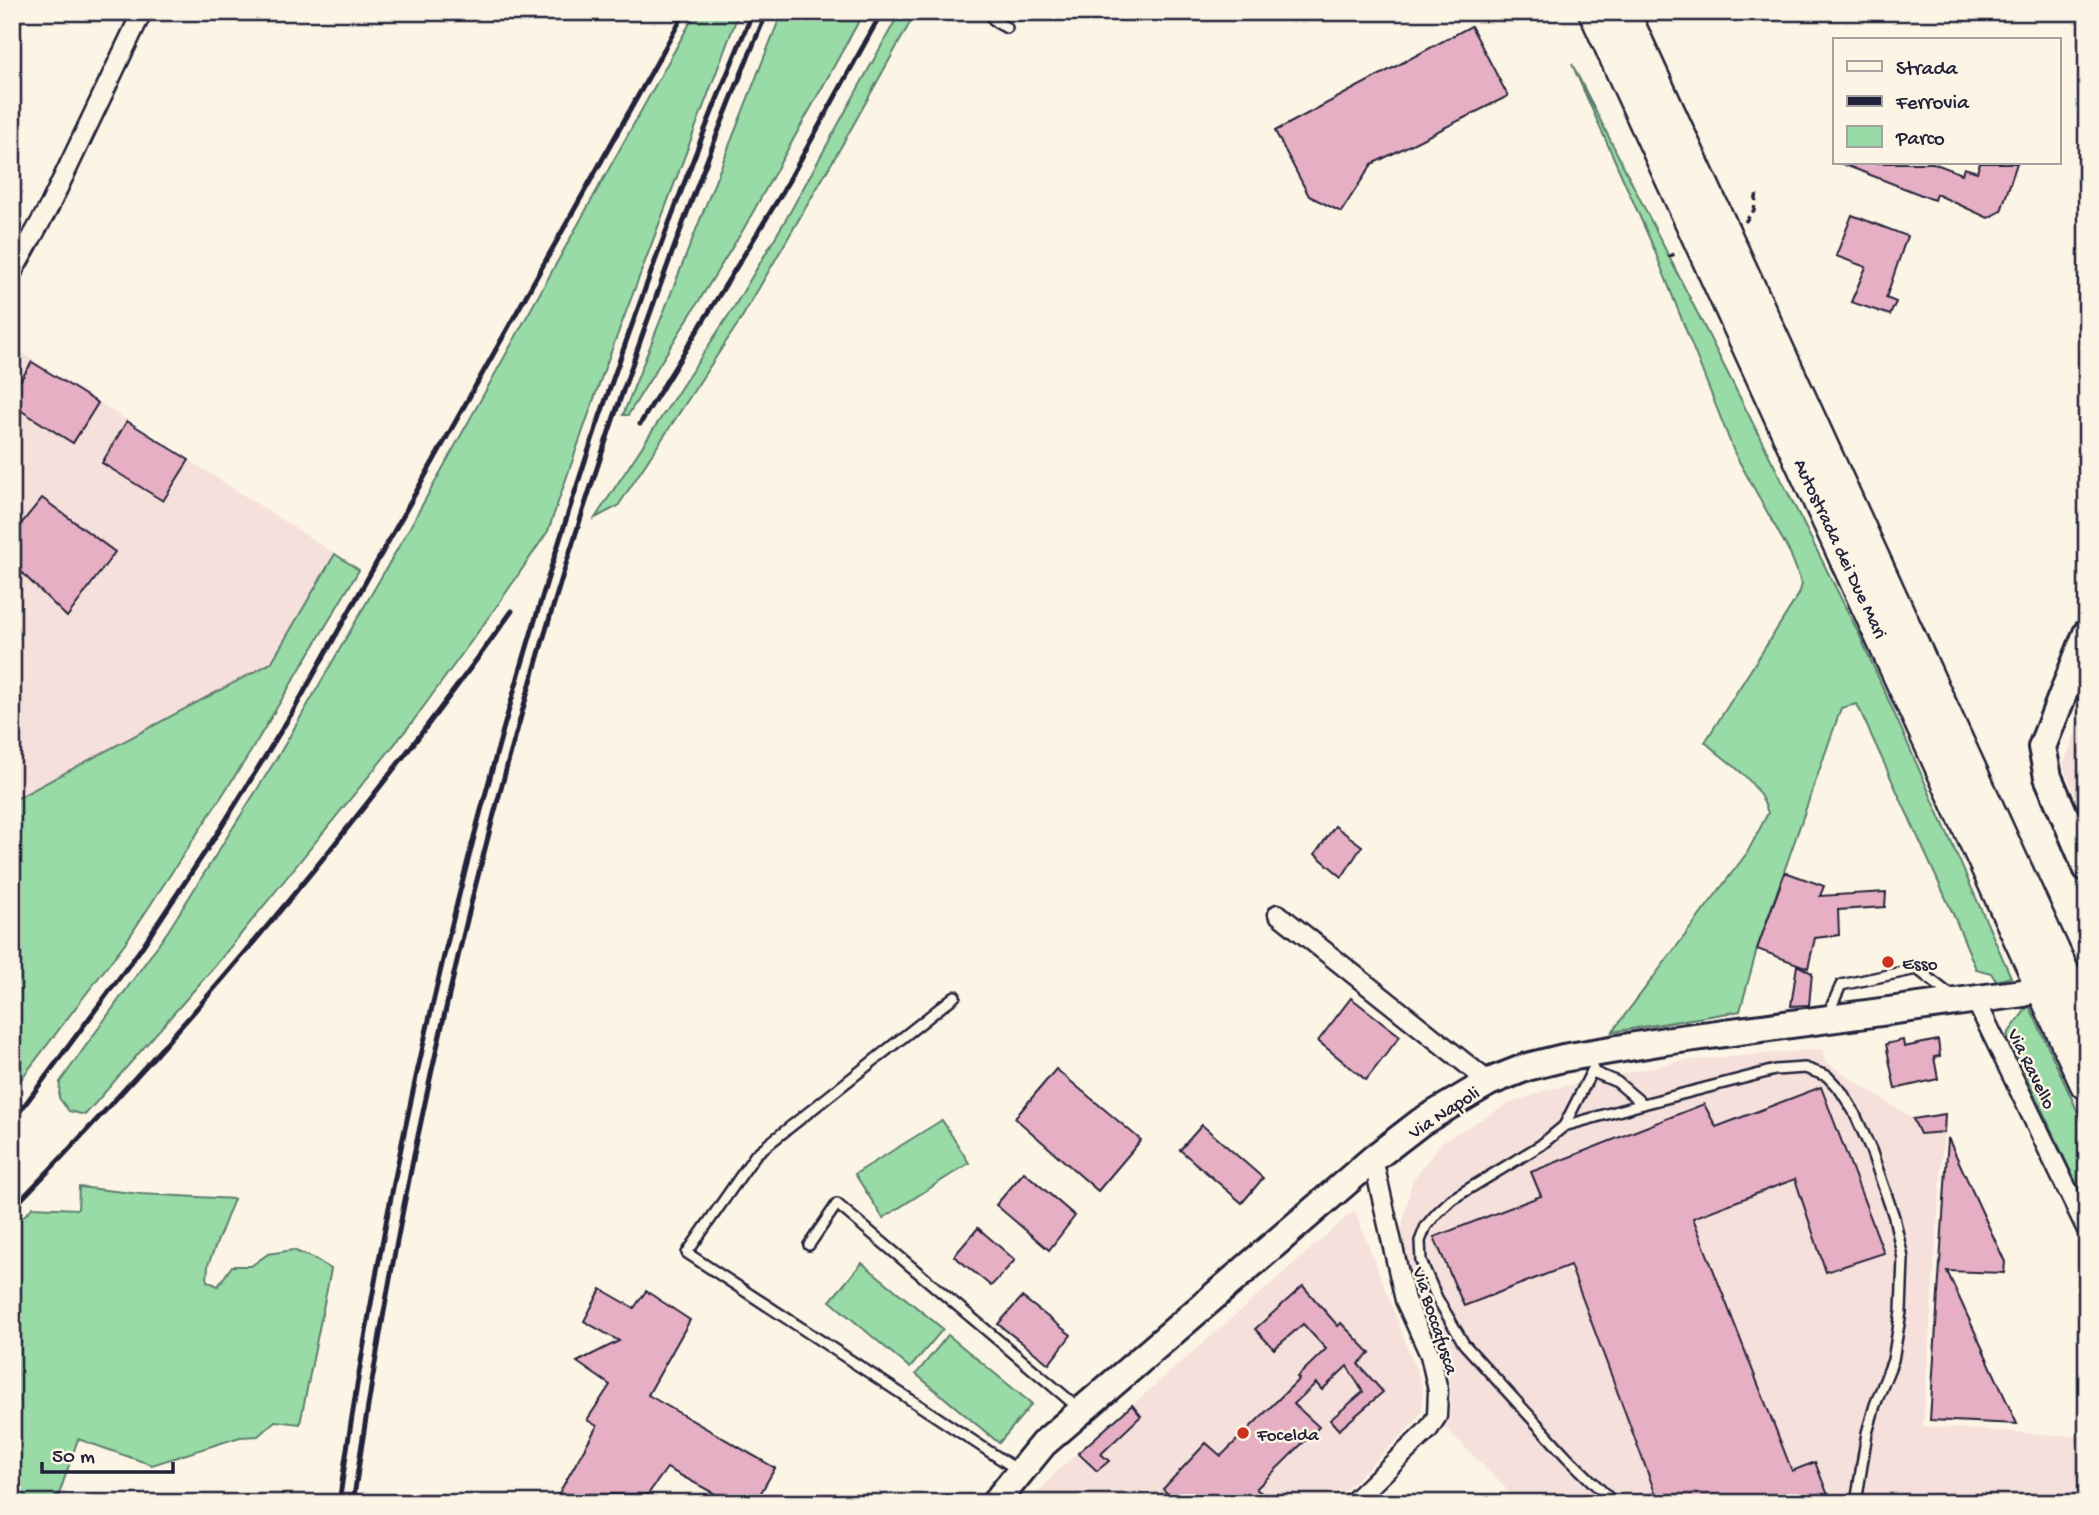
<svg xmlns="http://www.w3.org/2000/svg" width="2099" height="1515" viewBox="0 0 2099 1515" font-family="'Gochi Hand',sans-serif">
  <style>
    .built { fill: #f6e0db }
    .green { fill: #98dba6; stroke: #5d7e70; stroke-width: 2 }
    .building { fill: #e7afc3; stroke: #22223b; stroke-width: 2 }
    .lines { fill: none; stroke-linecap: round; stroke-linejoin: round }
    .lane-casing { stroke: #22223b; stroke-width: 14 }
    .street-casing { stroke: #22223b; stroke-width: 23 }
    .secondary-casing { stroke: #22223b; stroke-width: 32 }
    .highway-casing { stroke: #22223b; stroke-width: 38 }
    .path { stroke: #22223b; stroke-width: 3.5; stroke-dasharray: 7 5; stroke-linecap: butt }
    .lane { stroke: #fcf5e5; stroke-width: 9 }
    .street { stroke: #fcf5e5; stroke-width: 18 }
    .secondary { stroke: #fcf5e5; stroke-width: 26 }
    .highway { stroke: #fcf5e5; stroke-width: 33 }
    .rail { stroke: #22223b; stroke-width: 5 }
    .poi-dot { fill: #c8321e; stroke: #fcf5e5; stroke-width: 2.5 }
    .labels { text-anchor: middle; stroke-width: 5; stroke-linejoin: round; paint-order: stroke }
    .street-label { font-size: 19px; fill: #22223b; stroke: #fcf5e5 }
    .poi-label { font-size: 19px; fill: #22223b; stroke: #fcf5e5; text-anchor: start }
  </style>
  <rect width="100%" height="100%" fill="#fcf5e5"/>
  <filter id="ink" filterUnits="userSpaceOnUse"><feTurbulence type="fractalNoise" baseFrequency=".0143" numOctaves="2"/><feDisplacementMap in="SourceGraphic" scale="14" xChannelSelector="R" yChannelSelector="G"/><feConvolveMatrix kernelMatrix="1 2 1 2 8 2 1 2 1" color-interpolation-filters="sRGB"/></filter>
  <g filter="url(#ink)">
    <g class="built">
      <polygon points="12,346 335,554 271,663 12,801"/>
      <polygon points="2087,702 2087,826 2063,765"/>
      <polygon points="1822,1049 1826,1062 1913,1119 1945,1114 1923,1426 2087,1437 2087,1503 1520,1503 1444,1426 1450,1417 1451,1390 1443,1354 1398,1244 1412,1181 1442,1142 1508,1104 1546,1090 1681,1061"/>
      <polygon points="1355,1210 1423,1387 1422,1411 1414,1423 1332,1503 1028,1503 1057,1471"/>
    </g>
    <g class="green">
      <polygon points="696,12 739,12 603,373 548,531 499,603 411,724 215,966 85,1115 69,1111 59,1098 60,1082 168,931 280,753 410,527"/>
      <polygon points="782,12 864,12 743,230 628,415 623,415"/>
      <polygon points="900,12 916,12 842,145 741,319 618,506 595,518 734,307 789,214"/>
      <path d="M1572,64L1860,636L2011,977L1996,981L1991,973L1976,969L1954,916L1857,704L1841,708L1757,949L1740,1011L1612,1032L1747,853L1768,813C1757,778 1731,766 1705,742L1799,594L1802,584L1790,553L1735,454L1652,244Z"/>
      <polygon points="335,554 359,570 248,756 128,939 12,1091 12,801 271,663"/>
      <polygon points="2029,1005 2087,1132 2087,1206 2007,1035"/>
      <polygon points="942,1120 969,1163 883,1218 855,1174"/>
      <polygon points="79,1187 141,1194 234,1199 208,1265 207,1281 218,1286 232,1266 251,1266 268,1254 293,1250 313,1258 331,1269 300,1424 275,1421 258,1436 240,1437 152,1465 78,1439 56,1503 12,1503 12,1228 33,1207 78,1209"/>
      <polygon points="862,1263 943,1329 910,1368 830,1301"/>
      <polygon points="948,1335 1032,1404 999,1443 916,1374"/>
    </g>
    <g class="building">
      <polygon points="1471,26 1508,96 1372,164 1341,212 1309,196 1275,131"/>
      <polygon points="1840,163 1933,163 1962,174 1964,168 1977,172 1980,163 2017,163 2001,211 1988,218 1936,194 1934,200"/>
      <polygon points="1852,215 1907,236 1886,298 1896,302 1890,315 1851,302 1866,267 1836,256"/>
      <polygon points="32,362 98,403 73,443 12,405 12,394"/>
      <polygon points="127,421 189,460 163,501 102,463"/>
      <polygon points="42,498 115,552 67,617 12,563 12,535"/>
      <polygon points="1335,826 1362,846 1342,877 1315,854"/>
      <polygon points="1785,872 1824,886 1820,896 1886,892 1885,907 1838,910 1839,935 1815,938 1808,968 1757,949"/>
      <polygon points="1797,965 1812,973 1809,1005 1791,1006"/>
      <polygon points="1351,998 1400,1036 1366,1080 1318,1041"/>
      <polygon points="1903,1040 1904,1047 1938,1040 1940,1056 1934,1057 1938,1079 1895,1089 1886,1044"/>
      <polygon points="1056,1069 1141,1140 1098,1191 1015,1118"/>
      <polygon points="1821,1087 1884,1253 1826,1272 1795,1179 1693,1218 1792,1471 1815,1462 1831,1503 1659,1503 1570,1265 1464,1306 1434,1237 1541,1196 1531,1172 1704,1104 1716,1127"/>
      <polygon points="1945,1114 1944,1132 1920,1134 1913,1119"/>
      <polygon points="1202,1125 1263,1178 1242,1203 1180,1150"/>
      <polygon points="1948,1138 2005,1262 2004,1273 1947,1271 2017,1424 1930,1420"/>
      <polygon points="1024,1172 1075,1216 1049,1250 996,1205"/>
      <polygon points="978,1228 1015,1260 991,1286 954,1256"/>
      <polygon points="1303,1286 1338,1326 1341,1323 1370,1353 1358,1364 1383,1392 1339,1430 1330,1420 1363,1392 1347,1366 1322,1390 1316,1383 1294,1404 1319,1427 1256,1489 1263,1494 1254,1503 1176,1503 1163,1489 1206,1443 1221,1456 1299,1379 1297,1377 1326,1349 1303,1324 1274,1349 1255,1329"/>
      <polygon points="601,1289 634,1308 646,1291 690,1320 648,1395 775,1468 755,1503 732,1503 667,1468 648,1494 558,1495 597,1426 587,1420 610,1385 577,1362 619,1341 584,1321"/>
      <polygon points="1022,1297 1071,1335 1049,1364 998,1324"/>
      <polygon points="1132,1405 1141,1416 1101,1454 1109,1461 1097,1471 1078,1453"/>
    </g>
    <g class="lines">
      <g class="lane-casing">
        <g id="lane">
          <polyline points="987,12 996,22 1007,28"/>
          <polyline points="955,996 756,1154 687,1253 1019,1471"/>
          <polyline points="1828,1014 1841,985 1917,969 1953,997"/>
          <polyline points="1593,1069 1564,1126 1541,1145 1452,1199 1437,1213 1426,1226 1420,1241 1421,1261 1437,1298 1464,1344 1567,1457 1614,1503"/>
          <polyline points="1593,1072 1617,1082 1643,1104 1775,1070 1805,1068 1827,1076 1841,1091 1853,1110 1871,1150 1894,1217 1903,1258 1901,1312 1893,1360 1875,1405 1867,1433 1856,1503"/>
          <polyline points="1564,1126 1643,1104"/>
          <polyline points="809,1245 837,1204 1081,1410"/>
        </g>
      </g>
      <g class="street-casing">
        <g id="street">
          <polyline points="12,273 50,205 142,12"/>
          <polyline points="1278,914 1489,1082"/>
          <polyline points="1976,1001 2087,1230"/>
          <polyline points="1352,1503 1428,1430 1437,1416 1438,1390 1430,1355 1405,1300 1373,1159"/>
        </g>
      </g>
      <g class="secondary-casing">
        <g id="secondary">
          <polyline points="2087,633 2042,747 2048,777 2087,868"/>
          <polyline points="995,1503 1043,1444 1373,1159 1421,1122 1489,1082 1527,1067 1563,1058 1665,1041 2023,993"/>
        </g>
      </g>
      <g class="highway-casing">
        <g id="highway">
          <polyline points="1596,12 2087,1083"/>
          <polyline points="1622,12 2087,1027"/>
        </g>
      </g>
      <g class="path">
        <polyline points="1745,222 1754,210 1757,192"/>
        <polyline points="1668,257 1679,252"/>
      </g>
      <use href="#lane" class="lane"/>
      <use href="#street" class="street"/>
      <use href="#secondary" class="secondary"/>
      <use href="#highway" class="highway"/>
      <g class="rail">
        <polyline points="640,424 782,193 882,12"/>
        <polyline points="12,1122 140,950 219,831 295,708 685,12"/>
        <path d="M12,1209C193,1023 360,822 512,611"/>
        <path d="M339,1503C391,1137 479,778 596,428C644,288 695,148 753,12"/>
        <path d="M353,1503C411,1106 507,717 641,339C680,229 721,120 767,12"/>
      </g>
    </g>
  </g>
  <g class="poi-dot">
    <circle cx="1888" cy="962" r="7"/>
    <circle cx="1243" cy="1433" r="7"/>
  </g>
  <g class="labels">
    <g class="street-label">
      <text transform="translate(1842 548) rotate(65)" y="7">Autostrada dei Due Mari</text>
      <text transform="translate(2033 1068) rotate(64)" y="7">Via Ravello</text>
      <text transform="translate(1443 1111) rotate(-33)" y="7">Via Napoli</text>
      <text transform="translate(1437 1320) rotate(72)" y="7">Via Boccafusca</text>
    </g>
    <g class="poi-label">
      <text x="1902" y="969">Esso</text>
      <text x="1257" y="1440">Focelda</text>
    </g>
  </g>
  <rect width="2099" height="1515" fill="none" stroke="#fcf5e5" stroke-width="42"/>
  <rect x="21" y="21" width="2057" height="1473" fill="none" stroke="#22223b" stroke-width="2.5" filter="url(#ink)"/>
  <rect x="1833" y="38" width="228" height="126" fill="#fcf5e5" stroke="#a5a1a1" stroke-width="2"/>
  <rect x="1847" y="61" width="35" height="10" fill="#fcf5e5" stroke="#a5a1a1" stroke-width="2"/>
  <text x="1896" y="74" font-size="21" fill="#22223b">Strada</text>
  <rect x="1847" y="96" width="35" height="10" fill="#22223b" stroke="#a5a1a1" stroke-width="2"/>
  <text x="1896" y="108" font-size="21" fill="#22223b">Ferrovia</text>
  <rect x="1847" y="126" width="35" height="21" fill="#98dba6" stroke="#a5a1a1" stroke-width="2"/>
  <text x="1896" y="144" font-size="21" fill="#22223b">Parco</text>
  <path d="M42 1462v10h131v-10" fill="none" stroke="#22223b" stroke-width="3.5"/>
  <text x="52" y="1462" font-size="21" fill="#22223b" stroke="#fcf5e5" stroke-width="5" paint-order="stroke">50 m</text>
</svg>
